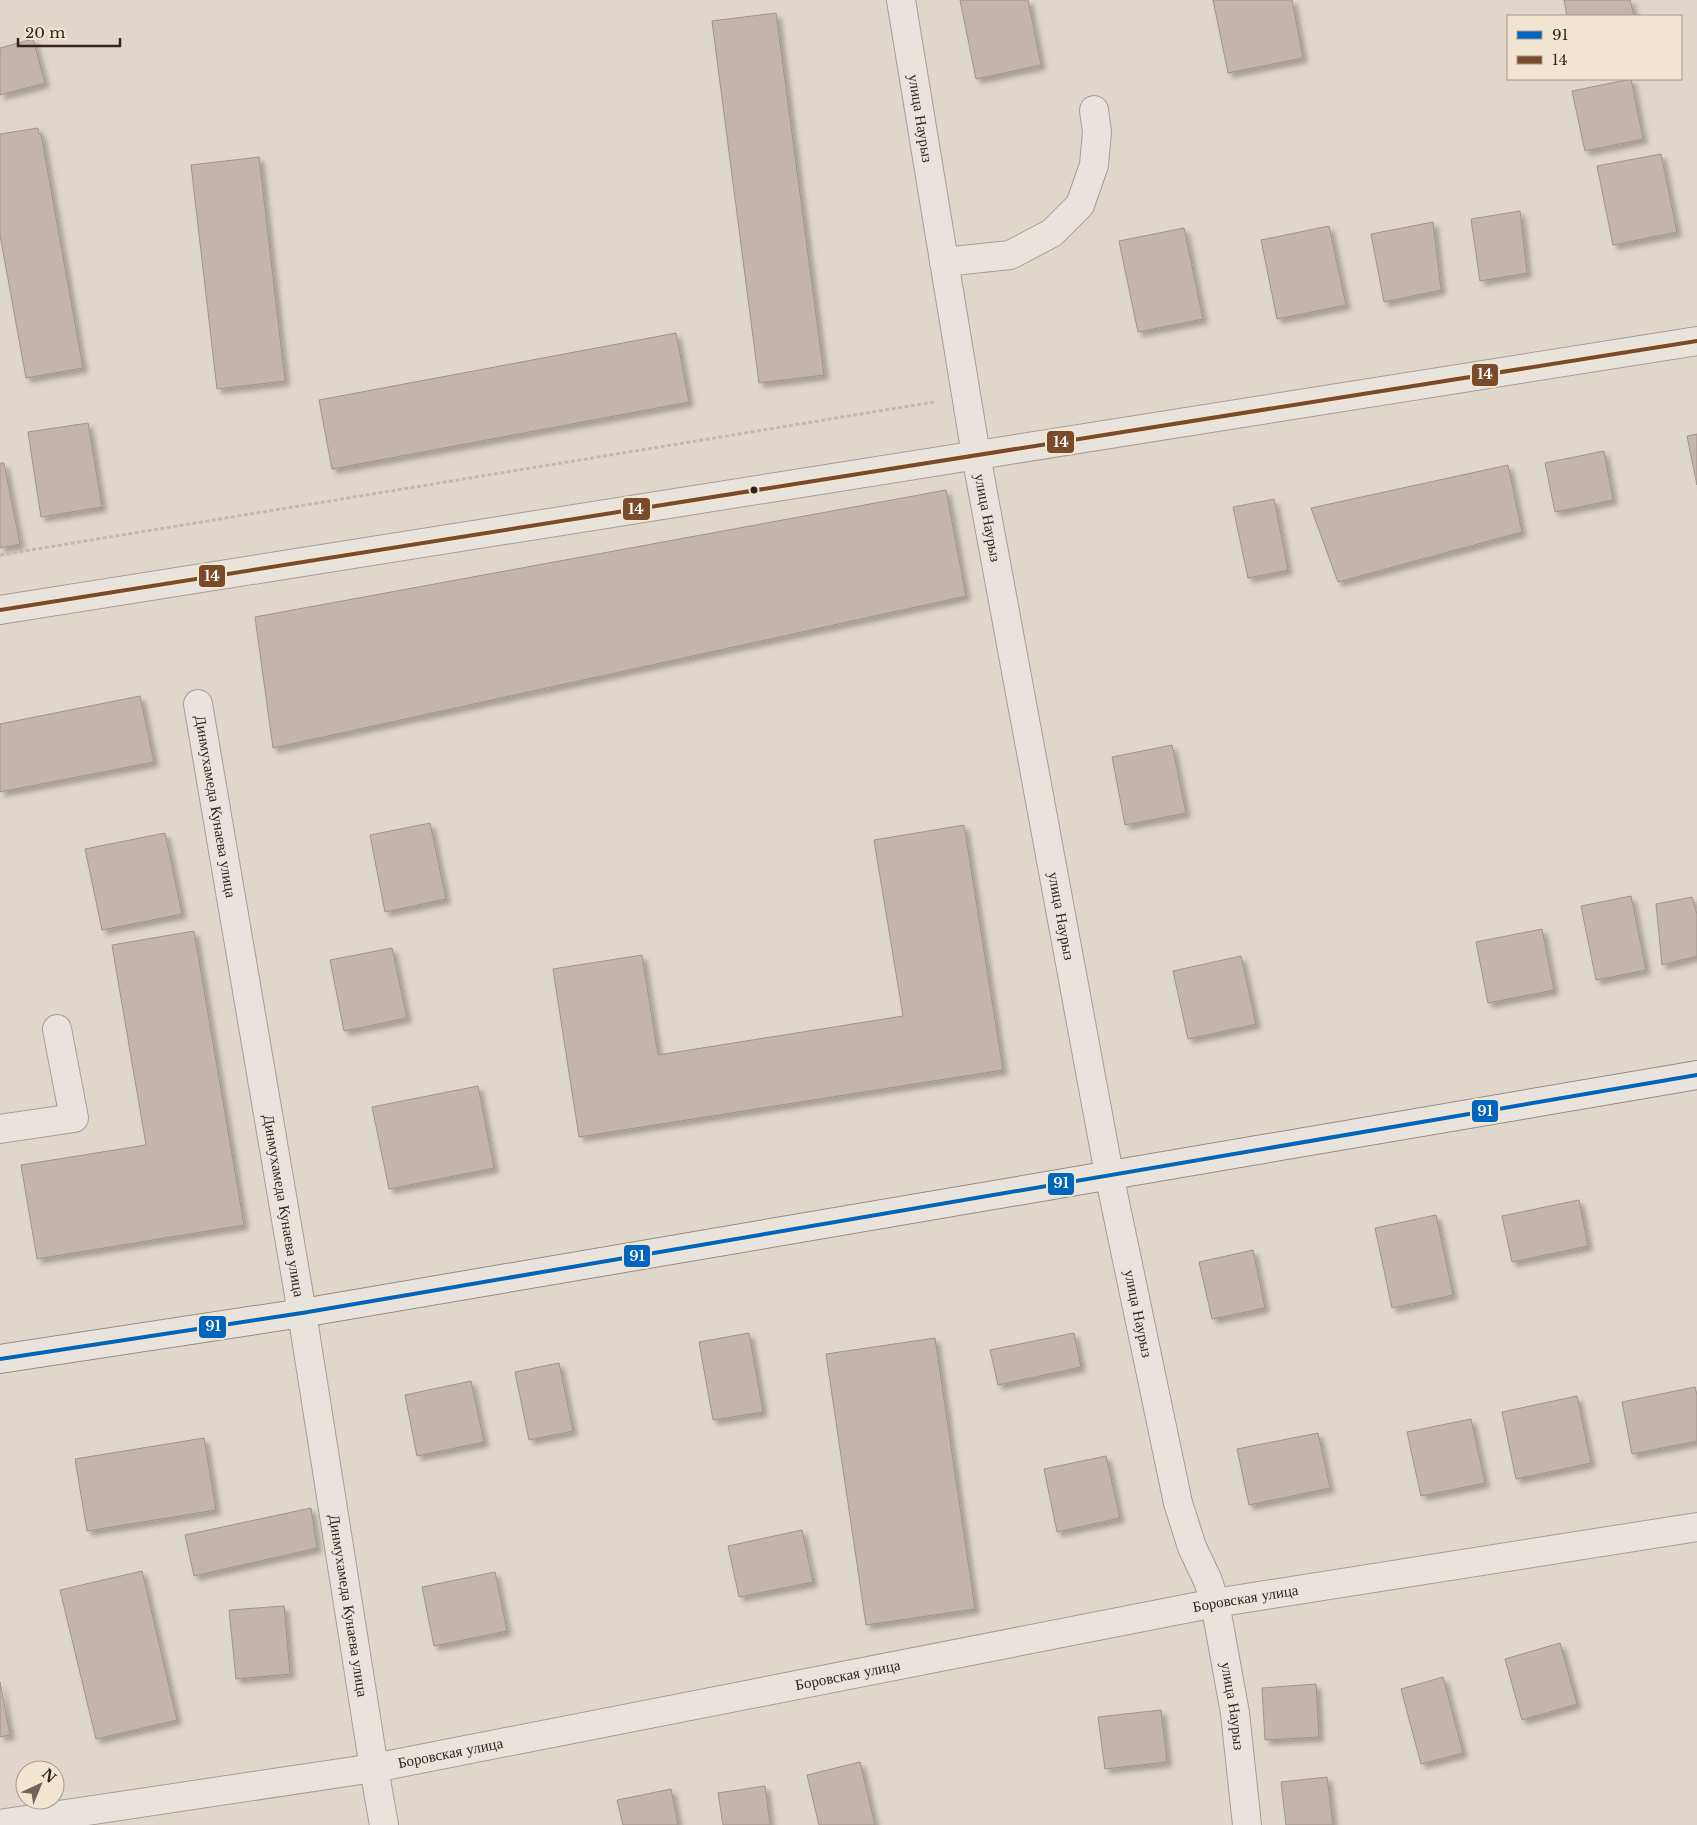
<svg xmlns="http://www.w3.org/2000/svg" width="1697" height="1825" viewBox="0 0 1697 1825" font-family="'Libre Baskerville',serif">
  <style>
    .building { fill: #c3b5ac; stroke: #9f938b; filter: url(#shadow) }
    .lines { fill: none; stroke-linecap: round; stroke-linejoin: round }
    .minor-casing { stroke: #a59d94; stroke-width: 30 }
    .tertiary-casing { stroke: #a59d94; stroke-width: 30 }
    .secondary-casing { stroke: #958c84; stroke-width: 30 }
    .path { stroke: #c1bab3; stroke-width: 3; stroke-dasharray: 4 2.5; stroke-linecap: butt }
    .minor { stroke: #e8e3dc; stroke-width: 28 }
    .tertiary { stroke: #e8e3dc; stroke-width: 28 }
    .secondary { stroke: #e8e3dc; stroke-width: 28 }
    .bus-1-casing { stroke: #f1e4d1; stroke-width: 8 }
    .bus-2-casing { stroke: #f1e4d1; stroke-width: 8 }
    .bus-1 { stroke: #0065bd; stroke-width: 4 }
    .bus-2 { stroke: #7a4b2a; stroke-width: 4 }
    .bus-dot { fill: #32251e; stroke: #f1e4d1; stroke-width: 2 }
    .labels { text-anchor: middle; stroke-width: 4; stroke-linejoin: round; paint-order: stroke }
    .street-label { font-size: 15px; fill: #32251e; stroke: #f1e4d1 }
    .line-badge { stroke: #f1e4d1; stroke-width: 2 }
    .badge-label { font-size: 14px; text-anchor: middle; font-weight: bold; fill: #fff }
  </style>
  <defs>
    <filter id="shadow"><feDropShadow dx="4.5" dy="4.5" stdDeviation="2.5" flood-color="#0004"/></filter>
  </defs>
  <rect width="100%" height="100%" fill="#e0d7cb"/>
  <g class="building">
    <polygon points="960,0 1028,0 1041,65 976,79"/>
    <polygon points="1213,0 1292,0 1303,58 1228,73"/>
    <polygon points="1564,0 1630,0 1634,16 1567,16"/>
    <polygon points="776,13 824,375 759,383 712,21"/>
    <polygon points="33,39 45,83 0,95 0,48"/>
    <polygon points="1631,79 1643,139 1585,151 1572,91"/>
    <polygon points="38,128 39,134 41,134 83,368 26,378 0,235 0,134"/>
    <polygon points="1661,154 1677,232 1613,245 1597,166"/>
    <polygon points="259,157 285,381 217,389 191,165"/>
    <polygon points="1520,211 1527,273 1480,281 1471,219"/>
    <polygon points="1433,222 1441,290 1384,302 1371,234"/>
    <polygon points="1329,226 1346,305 1277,319 1261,240"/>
    <polygon points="1184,228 1203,319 1138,332 1119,241"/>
    <polygon points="676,333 689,402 332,469 319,400"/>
    <polygon points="88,423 102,507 41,517 28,432"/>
    <polygon points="1697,434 1697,485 1687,436"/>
    <polygon points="1604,451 1613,500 1555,512 1545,463"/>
    <polygon points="0,463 4,463 20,544 0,548"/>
    <polygon points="1508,465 1522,532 1338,582 1311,508"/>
    <polygon points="946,490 966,596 273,748 255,617"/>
    <polygon points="1274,499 1288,570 1248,578 1233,507"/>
    <polygon points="140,696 154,762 0,792 0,724"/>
    <polygon points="1172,745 1186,813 1125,825 1112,757"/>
    <polygon points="430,823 446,899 385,912 370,835"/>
    <polygon points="964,825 1003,1070 579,1137 553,969 642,955 658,1055 903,1016 874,840"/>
    <polygon points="165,833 182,914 102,930 85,849"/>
    <polygon points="1631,896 1646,970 1596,980 1581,906"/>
    <polygon points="1692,897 1697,914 1697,956 1662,965 1656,904"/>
    <polygon points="1542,929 1554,990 1488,1003 1476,942"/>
    <polygon points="194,931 244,1225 37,1259 21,1165 146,1145 112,945"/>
    <polygon points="392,948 407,1018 344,1031 330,960"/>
    <polygon points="1241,956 1256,1024 1188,1039 1173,971"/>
    <polygon points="478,1086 494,1168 389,1189 372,1107"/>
    <polygon points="1579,1200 1588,1246 1512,1262 1502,1216"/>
    <polygon points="1436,1215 1453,1295 1392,1308 1375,1228"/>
    <polygon points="1253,1250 1265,1308 1212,1319 1199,1262"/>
    <polygon points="749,1333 763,1412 713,1420 699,1342"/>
    <polygon points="1074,1333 1081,1367 998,1385 990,1350"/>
    <polygon points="935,1338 975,1609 866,1625 826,1354"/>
    <polygon points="559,1363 573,1431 529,1440 515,1372"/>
    <polygon points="471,1381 484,1442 417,1456 405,1395"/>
    <polygon points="1695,1387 1697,1395 1697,1441 1632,1454 1622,1402"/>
    <polygon points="1577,1396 1591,1463 1516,1479 1502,1412"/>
    <polygon points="1471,1419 1485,1483 1421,1496 1407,1432"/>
    <polygon points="1318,1433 1330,1488 1249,1505 1237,1449"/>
    <polygon points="204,1438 216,1510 87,1531 75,1459"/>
    <polygon points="1106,1456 1120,1518 1057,1532 1044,1469"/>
    <polygon points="311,1508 317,1548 194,1576 185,1535"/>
    <polygon points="802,1530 813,1582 739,1597 728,1546"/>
    <polygon points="142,1571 177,1720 96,1739 60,1590"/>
    <polygon points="495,1572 507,1631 434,1646 422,1587"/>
    <polygon points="284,1606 290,1674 236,1679 229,1610"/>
    <polygon points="1560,1643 1577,1704 1522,1720 1505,1659"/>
    <polygon points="1443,1677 1463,1753 1421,1764 1401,1689"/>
    <polygon points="0,1682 10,1735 0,1737"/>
    <polygon points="1316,1684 1319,1737 1265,1740 1262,1688"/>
    <polygon points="1161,1710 1167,1762 1105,1769 1098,1717"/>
    <polygon points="860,1762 875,1825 819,1825 807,1775"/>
    <polygon points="1327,1777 1333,1825 1286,1825 1281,1782"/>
    <polygon points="765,1786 770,1825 723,1825 718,1793"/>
    <polygon points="671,1789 678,1825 623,1825 617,1800"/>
  </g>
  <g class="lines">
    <g class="minor-casing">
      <g id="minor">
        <path id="s1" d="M901,0L976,455L1109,1174L1178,1503L1192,1547L1208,1581L1215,1603L1235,1713L1247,1825"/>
        <polyline points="944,262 1010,255 1052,233 1080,205 1094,165 1097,132 1094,110"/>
        <path id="s2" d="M198,704L302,1313L374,1768L384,1825"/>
        <polyline points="0,1129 74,1118 57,1029"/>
        <path id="s3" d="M0,1824L374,1768L1215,1603L1697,1527"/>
      </g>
    </g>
    <g class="tertiary-casing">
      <polyline id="tertiary" points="0,610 1697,341"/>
    </g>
    <g class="secondary-casing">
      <polyline id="secondary" points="0,1359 302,1313 1697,1075"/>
    </g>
    <polyline class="path" points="0,555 934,402"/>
    <use href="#minor" class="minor"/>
    <use href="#tertiary" class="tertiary"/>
    <use href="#secondary" class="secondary"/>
    <g class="bus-1-casing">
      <polyline id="bus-1" points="0,1359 302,1313 1697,1075"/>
    </g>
    <g class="bus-2-casing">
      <polyline id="bus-2" points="0,610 1697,341"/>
    </g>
    <use href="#bus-1" class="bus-1"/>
    <use href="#bus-2" class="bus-2"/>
  </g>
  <circle class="bus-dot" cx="754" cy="490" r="4.5"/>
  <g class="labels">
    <g class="street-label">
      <text dy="5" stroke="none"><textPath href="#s1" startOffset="120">улица Наурыз</textPath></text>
      <text dy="5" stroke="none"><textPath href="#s1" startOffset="525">улица Наурыз</textPath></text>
      <text dy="5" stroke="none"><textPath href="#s2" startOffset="104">Динмухамеда Кунаева улица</textPath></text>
      <text dy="5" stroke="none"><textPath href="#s1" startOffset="930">улица Наурыз</textPath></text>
      <text dy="5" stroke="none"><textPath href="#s2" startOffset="509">Динмухамеда Кунаева улица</textPath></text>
      <text dy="5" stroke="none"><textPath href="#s1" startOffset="1335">улица Наурыз</textPath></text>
      <text dy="5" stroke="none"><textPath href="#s3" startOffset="1266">Боровская улица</textPath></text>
      <text dy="5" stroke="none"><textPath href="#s2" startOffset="914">Динмухамеда Кунаева улица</textPath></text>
      <text dy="5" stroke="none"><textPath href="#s3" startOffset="861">Боровская улица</textPath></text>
      <text dy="5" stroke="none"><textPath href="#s1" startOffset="1740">улица Наурыз</textPath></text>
      <text dy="5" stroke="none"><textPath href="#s3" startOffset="456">Боровская улица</textPath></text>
    </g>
  </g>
  <g class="line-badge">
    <rect x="1471" y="363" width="28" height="24" rx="5" fill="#7a4b2a"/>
    <rect x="1046" y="430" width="29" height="24" rx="5" fill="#7a4b2a"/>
    <rect x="622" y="497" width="29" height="24" rx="5" fill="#7a4b2a"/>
    <rect x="198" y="564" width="28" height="24" rx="5" fill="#7a4b2a"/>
    <rect x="1471" y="1099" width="28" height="24" rx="5" fill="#0065bd"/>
    <rect x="1047" y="1172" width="28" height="24" rx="5" fill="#0065bd"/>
    <rect x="623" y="1244" width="28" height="24" rx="5" fill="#0065bd"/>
    <rect x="198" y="1315" width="29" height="24" rx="5" fill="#0065bd"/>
  </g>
  <g class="badge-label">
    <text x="1485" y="379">14</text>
    <text x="1061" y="447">14</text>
    <text x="636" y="514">14</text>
    <text x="212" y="581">14</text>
    <text x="1485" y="1116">91</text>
    <text x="1061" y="1188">91</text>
    <text x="637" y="1261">91</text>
    <text x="213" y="1331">91</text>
  </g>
  <rect x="1507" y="15" width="175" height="65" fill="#f1e4d1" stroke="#a59889"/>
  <rect x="1517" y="31" width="25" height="8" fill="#0065bd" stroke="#a59889"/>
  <text x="1552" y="40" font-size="15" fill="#32251e">91</text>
  <rect x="1517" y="56" width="25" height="8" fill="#7a4b2a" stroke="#a59889"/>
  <text x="1552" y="65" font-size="15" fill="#32251e">14</text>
  <g transform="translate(40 1785) rotate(44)"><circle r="24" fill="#f1e4d1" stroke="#a59889"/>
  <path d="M0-4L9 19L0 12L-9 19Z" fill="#6f635b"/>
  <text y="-8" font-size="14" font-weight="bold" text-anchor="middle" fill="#32251e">N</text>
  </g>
  <path d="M18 38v8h102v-8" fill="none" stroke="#32251e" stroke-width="2.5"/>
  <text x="25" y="38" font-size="15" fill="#32251e" stroke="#f1e4d1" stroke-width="4" paint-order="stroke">20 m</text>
</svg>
